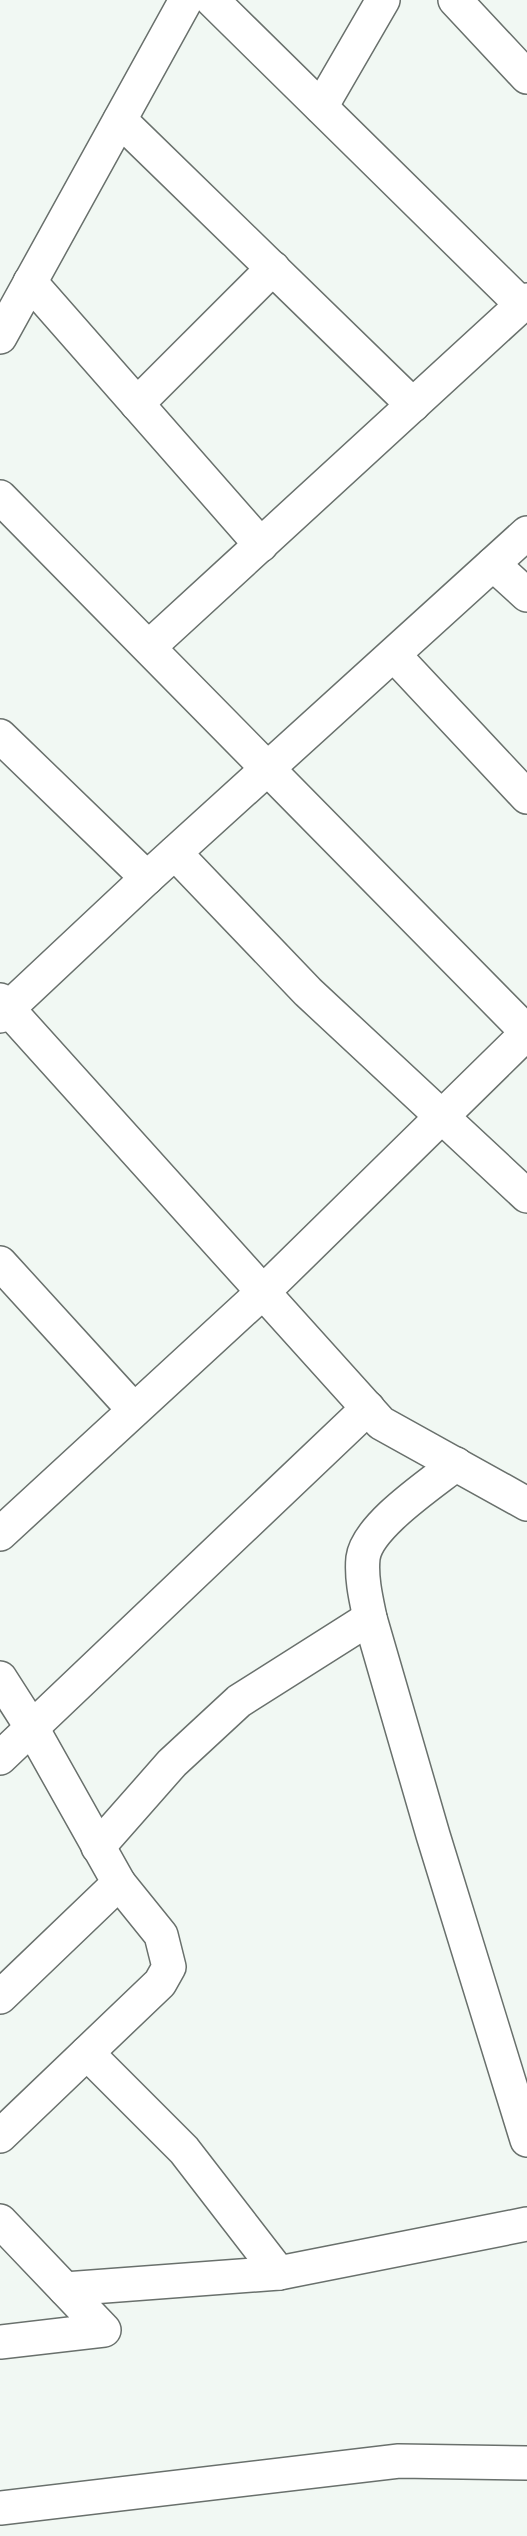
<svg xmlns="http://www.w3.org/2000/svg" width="527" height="2536" viewBox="0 0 527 2536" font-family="Figtree,sans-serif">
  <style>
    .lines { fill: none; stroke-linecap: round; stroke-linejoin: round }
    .minor-casing { stroke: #69706c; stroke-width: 36 }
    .minor { stroke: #fff; stroke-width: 33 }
  </style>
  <rect width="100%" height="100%" fill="#f1f8f3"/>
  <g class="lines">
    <g class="minor-casing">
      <g id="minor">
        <polyline points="212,0 522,305"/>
        <polyline points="455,0 527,77"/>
        <polyline points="321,107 383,0"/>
        <polyline points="120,120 413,405"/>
        <polyline points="30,282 261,545"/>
        <polyline points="0,337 186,0"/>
        <polyline points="137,404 273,268"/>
        <polyline points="0,497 527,1032"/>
        <polyline points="493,564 527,595"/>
        <polyline points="149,647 527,300"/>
        <polyline points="394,655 527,797"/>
        <polyline points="0,736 147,878"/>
        <polyline points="175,853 308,992 527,1196"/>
        <polyline points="0,1000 381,1423 527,1504"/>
        <polyline points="0,1016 147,878 527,533"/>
        <polyline points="0,1263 134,1410"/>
        <path d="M456,1464C431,1484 367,1526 363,1558C361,1578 366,1599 370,1618L433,1835L527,2140"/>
        <polyline points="0,1534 264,1291 527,1033"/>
        <polyline points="0,1678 32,1728 119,1883 0,1997"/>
        <polyline points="0,1758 368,1408"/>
        <polyline points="98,1847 172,1763 239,1701 370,1618"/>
        <polyline points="87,2053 184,2150 279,2273"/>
        <polyline points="0,2136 160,1983 169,1967 161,1935 119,1883"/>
        <polyline points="0,2221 104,2330 0,2342"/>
        <polyline points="65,2289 279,2273 527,2224"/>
        <polyline points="0,2508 399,2461 527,2463"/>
      </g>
    </g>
    <use href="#minor" class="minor"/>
  </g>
</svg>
